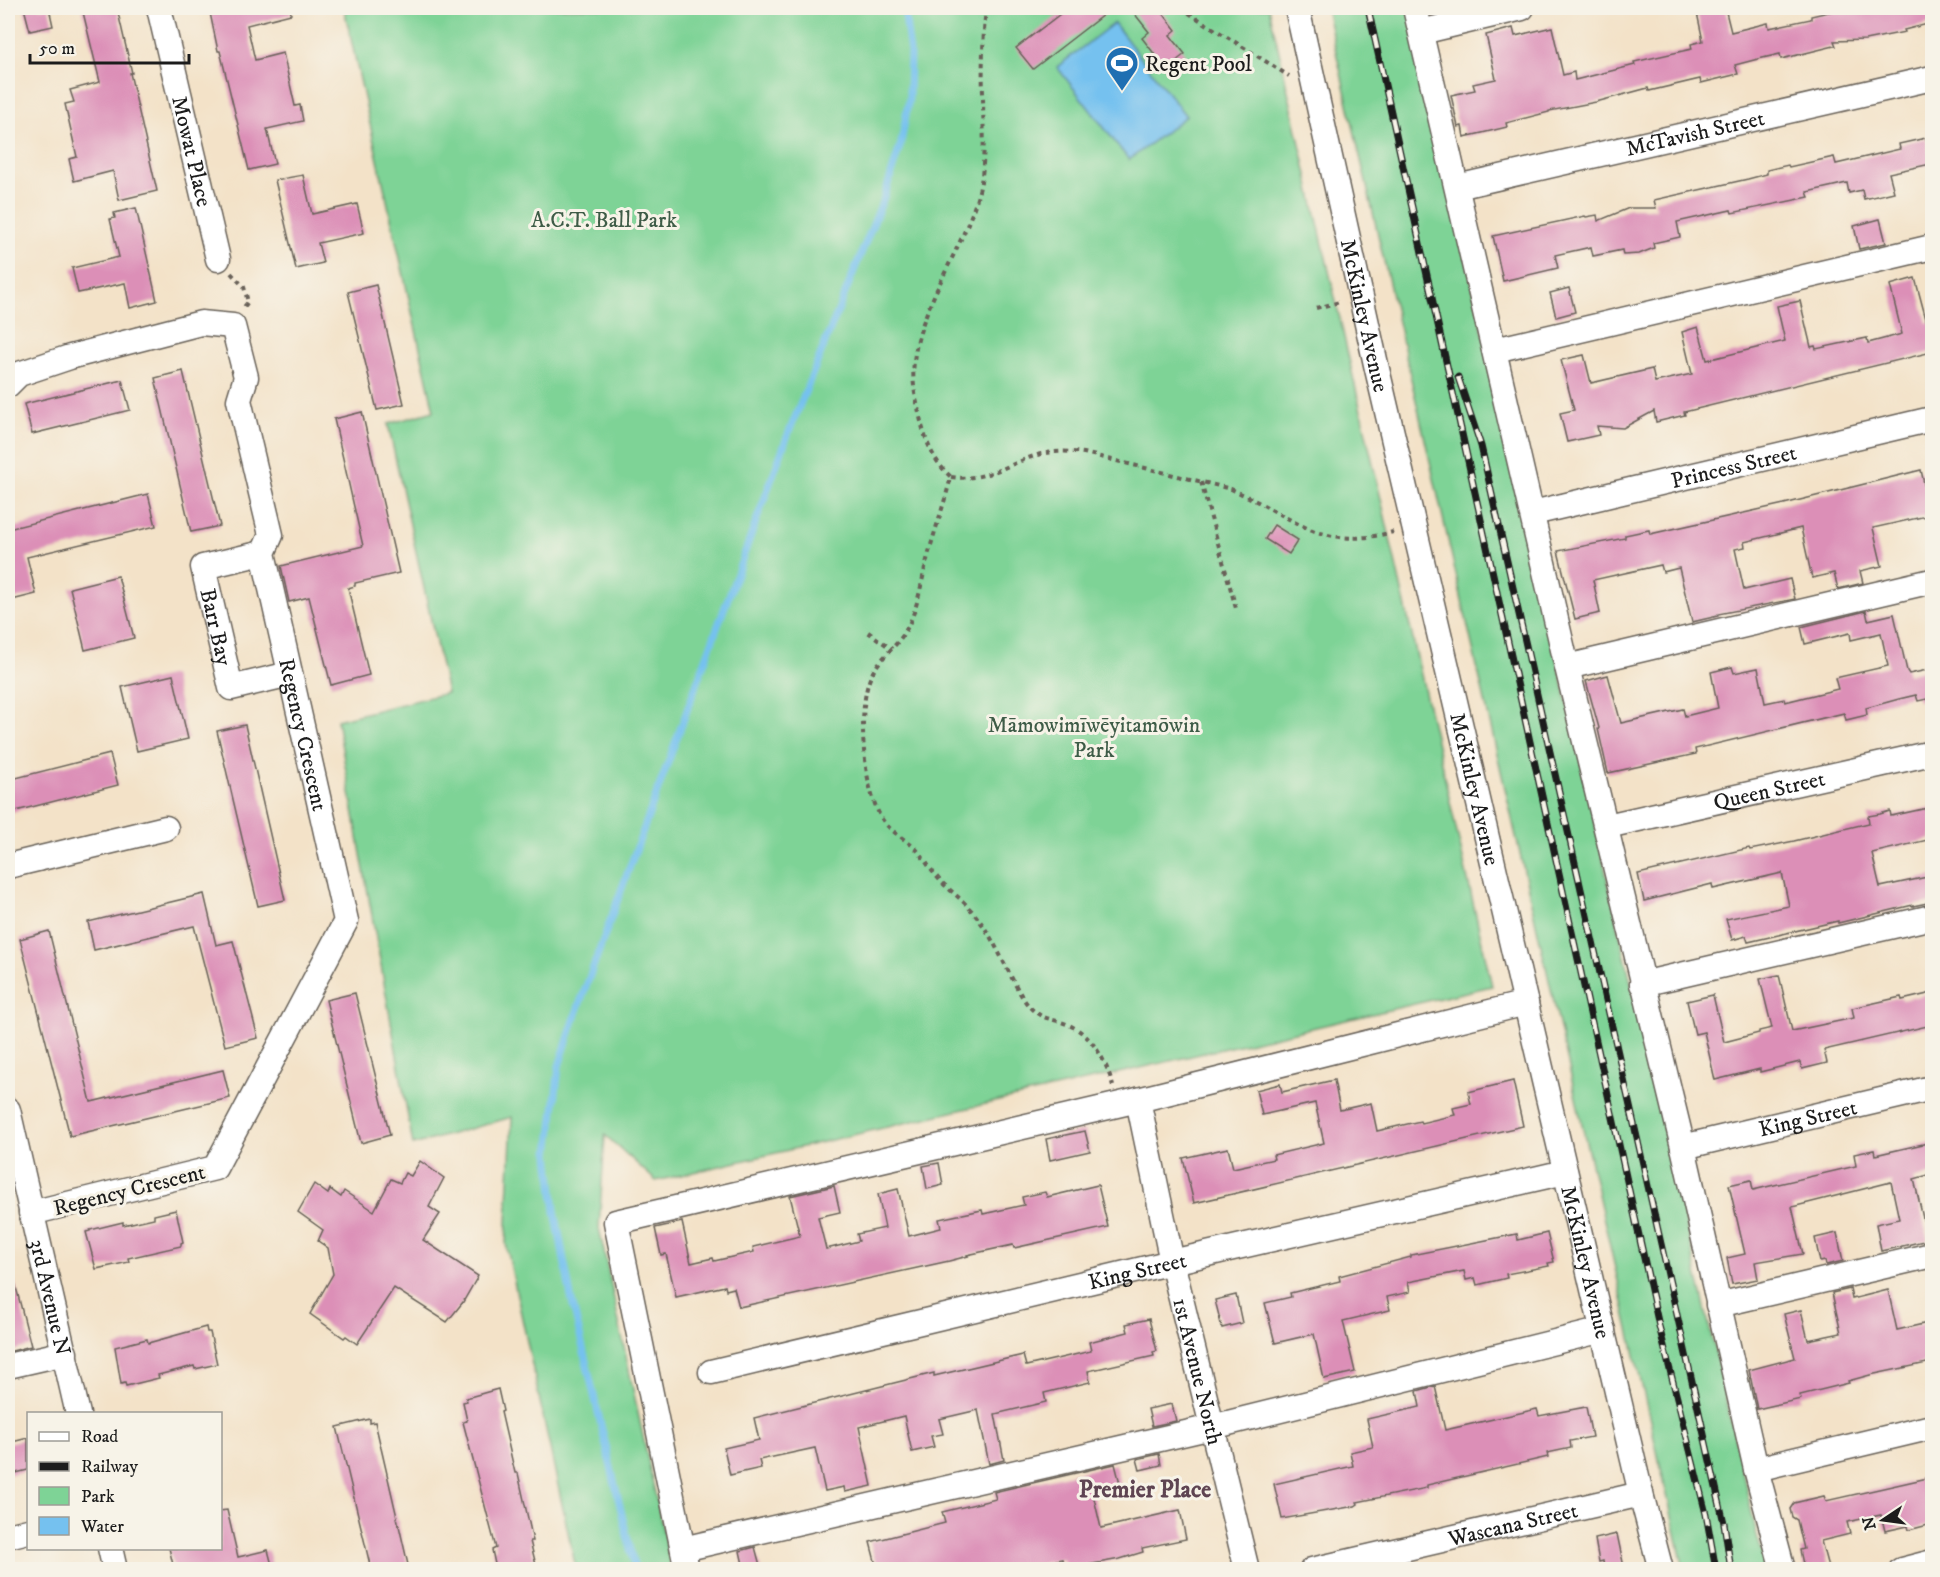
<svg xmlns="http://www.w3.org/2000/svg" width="1940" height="1577" viewBox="0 0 1940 1577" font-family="'IM FELL DW Pica',serif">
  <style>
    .green { fill: #7ed396; stroke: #4d7859; stroke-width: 1.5 }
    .water { fill: #75c1ef; stroke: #486e86; stroke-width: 1.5 }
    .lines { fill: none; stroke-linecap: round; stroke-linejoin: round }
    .stream { stroke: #75c1ef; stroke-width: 7 }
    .building { fill: #dc8fb7 }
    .minor-casing { stroke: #676158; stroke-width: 27 }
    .path { stroke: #676158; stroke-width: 4; stroke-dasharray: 4.5 4.5; stroke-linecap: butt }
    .minor { stroke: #fff; stroke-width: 24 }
    .rail-casing { stroke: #1c1c1c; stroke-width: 7 }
    .rail { stroke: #f7f3e8; stroke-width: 4.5; stroke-dasharray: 14; stroke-linecap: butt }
    .labels { text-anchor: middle; stroke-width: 6; stroke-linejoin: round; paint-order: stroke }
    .poi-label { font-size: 22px; fill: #1c1c1c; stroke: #f7f3e8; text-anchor: start }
    .street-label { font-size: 22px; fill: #1c1c1c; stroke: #f7f3e8 }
    .park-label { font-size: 22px; fill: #3e5c47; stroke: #f7f3e8 }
    .neighbourhood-label { font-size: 24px; font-weight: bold; fill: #5f4452; stroke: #f7f3e8 }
  </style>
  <rect width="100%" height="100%" fill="#f7f3e8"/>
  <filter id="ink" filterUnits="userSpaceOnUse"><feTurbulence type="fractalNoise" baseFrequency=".0167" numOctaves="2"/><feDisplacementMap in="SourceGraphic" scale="12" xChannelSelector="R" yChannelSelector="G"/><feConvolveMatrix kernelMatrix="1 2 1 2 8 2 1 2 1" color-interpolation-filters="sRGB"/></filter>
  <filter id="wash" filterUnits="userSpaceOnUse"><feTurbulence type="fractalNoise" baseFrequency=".008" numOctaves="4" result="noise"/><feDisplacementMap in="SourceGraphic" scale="24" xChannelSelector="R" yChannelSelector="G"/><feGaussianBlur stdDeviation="1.35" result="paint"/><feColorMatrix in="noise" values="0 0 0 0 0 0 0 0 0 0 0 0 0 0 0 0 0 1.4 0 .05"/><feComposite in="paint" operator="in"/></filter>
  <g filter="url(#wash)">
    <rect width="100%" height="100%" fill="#f3e2c8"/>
    <g class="green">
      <polygon points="344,8 1269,8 1492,986 656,1181 605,1135 599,1228 671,1569 576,1569 506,1244 512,1117 413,1145 337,720 447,693 388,424 434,411"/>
      <polygon points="1326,8 1409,8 1757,1536 1767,1569 1684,1569"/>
    </g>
    <polygon class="water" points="1114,23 1186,116 1129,160 1057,67"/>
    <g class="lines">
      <polyline class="stream" points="635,1570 571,1297 555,1211 549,1154 559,1066 577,1011 787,437 884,197 901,143 909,98 910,52 904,8"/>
    </g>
    <g id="blocks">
      <g class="building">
        <polygon points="24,8 49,8 53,26 30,31"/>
        <polygon points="82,8 117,8 132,73 130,73 157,191 119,200 113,171 74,181 69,159 77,157 65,104 74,102 70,90 100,82"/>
        <polygon points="209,8 290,8 291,14 247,25 255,60 283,53 295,106 300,105 303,121 267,129 275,164 249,170 220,51 218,51"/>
        <polygon points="1068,8 1112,8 1033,69 1016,48"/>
        <polygon points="1130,8 1159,8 1176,30 1170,35 1185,54 1166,69 1142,38 1149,32"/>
        <polygon points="1696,8 1725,8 1731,32 1768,23 1769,28 1811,19 1811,16 1846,8 1932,8 1932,23 1904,30 1905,32 1865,40 1834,41 1836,46 1834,46 1781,59 1780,54 1754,60 1735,65 1738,74 1701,83 1700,79 1649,91 1648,88 1596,102 1549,111 1549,112 1506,123 1507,127 1482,133 1464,137 1462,126 1458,127 1451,95 1475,90 1473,84 1496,79 1486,35 1513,28 1515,36 1552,27 1563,75 1574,72 1575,80 1635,65 1634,62 1692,49 1691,44 1703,41"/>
        <polygon points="1926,138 1931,164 1889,173 1894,192 1864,199 1862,190 1849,193 1847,183 1807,192 1809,197 1732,213 1731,210 1677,222 1680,237 1653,243 1654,248 1639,254 1623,255 1622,250 1593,256 1591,247 1555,255 1558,268 1503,281 1493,236 1585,216 1586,217 1597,215 1598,221 1629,208 1656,208 1654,200 1748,179 1767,174 1767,170 1788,165 1789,167 1834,157 1836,164 1900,149 1899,144"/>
        <polygon points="303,175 312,214 357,204 364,233 318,243 323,263 296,269 275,180"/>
        <polygon points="136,208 157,301 130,308 125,283 78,293 72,268 119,257 110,219 115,218 114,213"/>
        <polygon points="1880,219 1886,243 1859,249 1854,226"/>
        <polygon points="1915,278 1927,323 1932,321 1932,352 1684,412 1685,415 1656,422 1654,411 1623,428 1597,426 1599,435 1567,442 1560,413 1574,410 1561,360 1584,355 1591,383 1652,369 1655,382 1692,374 1682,332 1698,327 1707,360 1785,341 1777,306 1800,301 1811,347 1815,346 1816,349 1867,338 1868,343 1902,334 1890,285"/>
        <polygon points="376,285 404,404 377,410 348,292"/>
        <polygon points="1569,288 1575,312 1556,317 1550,293"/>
        <polygon points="183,371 220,526 191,532 155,378"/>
        <polygon points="122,380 130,410 32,434 24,404"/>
        <polygon points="362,412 399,573 355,583 355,586 348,588 369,675 331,685 309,597 289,602 281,566 363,546 334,419"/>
        <polygon points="1921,470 1931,515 1873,528 1882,566 1860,571 1863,583 1838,589 1834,573 1812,578 1801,528 1744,542 1745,547 1735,549 1744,590 1790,579 1795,599 1718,614 1718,616 1692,622 1679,568 1663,572 1661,565 1593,580 1600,613 1575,619 1558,551 1625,538 1625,535 1649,530 1650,534 1784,504"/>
        <polygon points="148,494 156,526 27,557 36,594 8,601 8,529"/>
        <polygon points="1274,525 1298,540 1289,554 1265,539"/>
        <polygon points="118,576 134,638 85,650 70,588"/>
        <polygon points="1866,611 1868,620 1894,614 1907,671 1909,674 1932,669 1932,698 1918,701 1916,695 1899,699 1866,708 1867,715 1846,720 1844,713 1695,749 1696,754 1608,773 1598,729 1599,728 1586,681 1608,675 1621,723 1683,709 1685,716 1718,708 1711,672 1732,667 1734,673 1758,668 1765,703 1784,699 1785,702 1838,689 1835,678 1888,666 1881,633 1851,640 1850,633 1805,644 1801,627"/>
        <polygon points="173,675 188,739 137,751 122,687"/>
        <polygon points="245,725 285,900 258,906 217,731"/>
        <polygon points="110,754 118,785 8,813 8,780"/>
        <polygon points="1932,807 1932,839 1872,853 1880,887 1932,876 1932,902 1913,906 1913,905 1838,923 1838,921 1748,942 1746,936 1732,940 1726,919 1789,906 1782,873 1713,889 1712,884 1644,901 1638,874 1749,848 1750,850 1794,841 1869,823 1868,816 1880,814 1890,811 1891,816"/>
        <polygon points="204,894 216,945 233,941 258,1038 225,1046 194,926 94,950 88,922"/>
        <polygon points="49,931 91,1102 223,1070 230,1098 70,1136 20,939"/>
        <polygon points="1779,975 1792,1031 1854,1018 1852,1008 1901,997 1902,1000 1932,993 1932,1025 1824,1050 1827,1063 1802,1069 1800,1062 1760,1072 1760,1069 1715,1080 1704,1032 1695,1034 1687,1001 1713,995 1724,1042 1759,1033 1759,1031 1772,1028 1760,979"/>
        <polygon points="355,993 390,1135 361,1143 326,1000"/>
        <polygon points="1334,1080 1340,1110 1371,1103 1377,1131 1420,1121 1421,1123 1455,1115 1453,1108 1471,1104 1468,1092 1513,1081 1523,1126 1194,1203 1183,1158 1228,1148 1233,1168 1274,1159 1273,1155 1324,1143 1315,1103 1262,1115 1256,1090 1280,1084 1282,1092"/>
        <polygon points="1085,1131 1090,1151 1050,1160 1046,1139"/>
        <polygon points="1932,1142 1932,1174 1914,1179 1928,1240 1881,1251 1876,1224 1899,1219 1891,1182 1792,1207 1803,1254 1755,1262 1758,1279 1732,1284 1727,1258 1745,1254 1729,1185 1751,1180 1753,1190 1856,1166 1854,1154 1874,1150 1875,1155"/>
        <polygon points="420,1161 444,1178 429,1207 440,1214 423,1240 478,1276 463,1302 447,1322 394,1288 357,1344 346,1336 344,1338 310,1314 333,1274 328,1248 318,1241 323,1230 298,1212 314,1184 328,1194 330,1189 341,1197 344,1191 374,1211 391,1179 400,1183 405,1173 411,1176"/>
        <polygon points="939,1163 943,1185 927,1189 923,1166"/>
        <polygon points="1098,1185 1108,1227 1014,1248 1013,1245 967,1255 968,1256 949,1261 739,1307 734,1288 726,1290 725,1286 676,1297 666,1254 661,1255 655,1228 682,1222 691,1263 713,1258 714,1261 754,1252 753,1247 800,1236 790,1196 834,1186 840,1212 818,1217 826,1249 859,1241 857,1234 885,1228 878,1194 898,1189 909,1236 941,1228 939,1219 982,1210 983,1214 1024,1205 1022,1197 1045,1192 1047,1197"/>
        <polygon points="176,1210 183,1242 181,1243 181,1246 128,1258 129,1262 96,1269 86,1232 90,1231 90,1230 123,1222 123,1225 154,1218 154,1215"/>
        <polygon points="1547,1233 1554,1262 1548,1263 1549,1266 1506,1274 1507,1278 1477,1285 1475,1278 1466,1280 1464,1271 1408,1282 1410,1292 1387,1297 1390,1310 1343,1321 1355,1372 1324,1379 1314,1334 1275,1343 1265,1303 1291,1297 1290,1293 1340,1281 1339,1276 1411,1257 1411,1255 1517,1234 1518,1240"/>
        <polygon points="1837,1233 1843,1261 1826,1265 1825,1261 1820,1262 1815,1238"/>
        <polygon points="14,1279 31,1346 8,1352 8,1280"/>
        <polygon points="1850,1289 1852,1299 1888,1290 1897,1330 1932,1322 1932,1362 1870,1375 1848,1381 1849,1383 1800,1395 1801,1399 1757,1409 1749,1370 1795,1358 1784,1314 1801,1310 1808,1340 1841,1333 1832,1293"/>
        <polygon points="1236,1295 1242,1323 1222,1328 1215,1300"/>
        <polygon points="1149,1319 1157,1351 1153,1352 1154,1356 1088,1371 1090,1382 1044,1393 1046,1402 995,1414 1004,1460 989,1464 978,1410 939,1419 943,1434 931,1436 934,1447 912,1452 904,1416 859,1427 872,1486 845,1492 844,1487 825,1491 815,1448 759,1460 761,1468 730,1475 724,1448 759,1440 754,1418 934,1373 934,1376 1023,1355 1026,1366 1091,1351 1089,1342 1128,1332 1126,1324"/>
        <polygon points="206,1327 207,1332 210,1332 217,1364 195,1369 194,1366 158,1375 159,1378 126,1386 125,1383 121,1384 115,1347 147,1339 148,1343"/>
        <polygon points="1435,1386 1445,1430 1537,1409 1539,1416 1586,1407 1592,1437 1570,1441 1571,1448 1547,1453 1548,1457 1427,1485 1427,1488 1357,1502 1358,1504 1355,1506 1282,1519 1274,1484 1353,1466 1350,1452 1373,1447 1367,1419 1420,1407 1417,1391"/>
        <polygon points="498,1389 503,1411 501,1412 515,1473 518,1473 533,1541 530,1541 537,1569 496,1569 492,1550 496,1548 463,1422 467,1421 463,1402 467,1401 466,1398"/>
        <polygon points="1172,1404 1176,1421 1152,1426 1148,1409"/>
        <polygon points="370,1419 370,1423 375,1422 409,1569 371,1569 337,1427"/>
        <polygon points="28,1438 28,1470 8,1475 8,1443"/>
        <polygon points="1159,1454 1161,1465 1140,1470 1137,1459"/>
        <polygon points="1115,1464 1121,1487 1093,1494 1101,1528 1180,1510 1186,1539 1142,1548 1143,1552 1120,1559 1065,1569 1063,1559 1016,1569 877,1569 870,1542 945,1523 942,1512 996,1499 994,1492"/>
        <polygon points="1932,1477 1932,1524 1909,1530 1908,1526 1885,1531 1881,1515 1847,1522 1850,1534 1821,1541 1828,1567 1804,1569 1800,1550 1804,1549 1797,1520 1792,1517 1790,1509 1794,1503 1824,1496 1826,1501"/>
        <polygon points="227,1510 238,1557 268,1550 273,1569 174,1569 169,1548 220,1548 220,1511"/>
        <polygon points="1617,1534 1624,1567 1604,1569 1603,1561 1599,1562 1595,1539"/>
        <polygon points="755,1547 761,1569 744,1569 740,1551"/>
      </g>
    </g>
  </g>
  <g filter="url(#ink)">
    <use href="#blocks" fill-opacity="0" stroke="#676158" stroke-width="1.5"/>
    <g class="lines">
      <g class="minor-casing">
        <g id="minor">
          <path id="s1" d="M159,8L218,259"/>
          <path id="s2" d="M1297,8L1377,369L1641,1494L1661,1570"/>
          <polyline points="1415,8 1567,667 1683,1147 1756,1469 1783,1570"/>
          <polyline points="1421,32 1522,8"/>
          <path id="s3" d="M1457,187L1932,78"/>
          <polyline points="1495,350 1932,247"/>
          <path id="s4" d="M8,385L19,374L70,357L201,323L233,326L246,377L239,400L271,535L263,553L346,921L215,1168L31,1213"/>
          <path id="s5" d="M1533,513L1932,419"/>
          <path id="s6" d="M263,553L203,567L231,688L290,674"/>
          <polyline points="1567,667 1932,581"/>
          <path id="s7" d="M1607,826L1932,753"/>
          <polyline points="8,866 166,828"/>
          <polyline points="1642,984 1932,917"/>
          <path id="s8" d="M1138,1100L1172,1262L1247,1570"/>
          <path id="s9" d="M8,1110L78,1414"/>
          <path id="s10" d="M1683,1147L1932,1088"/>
          <polyline points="1718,1305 1932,1255"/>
          <polyline points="8,1366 65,1353"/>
          <path id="s11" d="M711,1372L1172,1262L1565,1172"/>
          <polyline points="1756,1469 1932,1427"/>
          <polyline points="8,1536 28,1531"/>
          <polyline points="110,1548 115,1570"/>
          <polyline points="683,1549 1212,1427 1603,1330"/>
          <polyline points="687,1570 616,1222 1138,1100 1526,1003"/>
          <path id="s12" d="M1312,1570L1641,1494"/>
          <polyline points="1901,1570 1932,1562"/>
        </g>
      </g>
      <g class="path">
        <path d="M986,8C983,36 982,65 983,94C983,121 985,148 982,176C972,245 906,315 914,386C915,396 918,407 920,417C925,440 933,461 951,477C944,505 934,532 927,560C921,583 918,609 906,630C897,647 879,658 871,676C856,709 863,793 884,822C893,833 905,839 915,848C924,857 929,868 937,877C947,889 960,897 970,909C994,935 1005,969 1023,998C1039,1023 1052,1016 1073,1027C1094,1038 1107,1063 1113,1086"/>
        <polyline points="1181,8 1289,76"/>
        <polyline points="231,273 244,287 248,302 244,307"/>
        <polyline points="1316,308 1340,302"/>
        <path d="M951,477C987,482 1008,463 1041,454C1056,451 1069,451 1084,453L1231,489C1294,516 1318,552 1393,532"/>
        <polyline points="1201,482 1237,612"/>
        <polyline points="868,632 892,649"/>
      </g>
      <use href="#minor" class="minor"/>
      <g class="rail-casing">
        <g id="rail">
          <polyline points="1368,8 1659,1326 1706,1514 1716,1570"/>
          <polyline points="1458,377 1481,446 1724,1523 1731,1570"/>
        </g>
      </g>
      <use href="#rail" class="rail"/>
    </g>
  </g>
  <defs>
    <g id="stadium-pin" transform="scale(1.725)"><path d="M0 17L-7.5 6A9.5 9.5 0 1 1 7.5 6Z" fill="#1f6fb2" stroke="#f7f3e8"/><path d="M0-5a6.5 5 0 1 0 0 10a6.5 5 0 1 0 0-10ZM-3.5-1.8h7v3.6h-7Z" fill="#fff"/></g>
  </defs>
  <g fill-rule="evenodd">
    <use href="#stadium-pin" x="1122" y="63"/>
  </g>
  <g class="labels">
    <g class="poi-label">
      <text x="1145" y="71">Regent Pool</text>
    </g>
    <g class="street-label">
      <text dy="8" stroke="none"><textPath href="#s3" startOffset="244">McTavish Street</textPath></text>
      <text dy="8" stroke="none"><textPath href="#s1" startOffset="147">Mowat Place</textPath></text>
      <text dy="8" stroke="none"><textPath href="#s2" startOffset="315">McKinley Avenue</textPath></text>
      <text dy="8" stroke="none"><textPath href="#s5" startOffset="206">Princess Street</textPath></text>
      <text dy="8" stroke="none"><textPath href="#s6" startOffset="123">Barr Bay</textPath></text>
      <text dy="8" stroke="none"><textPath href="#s4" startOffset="658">Regency Crescent</textPath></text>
      <text dy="8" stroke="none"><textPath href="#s2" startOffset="801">McKinley Avenue</textPath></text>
      <text dy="8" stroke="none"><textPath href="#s7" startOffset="166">Queen Street</textPath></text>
      <text dy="8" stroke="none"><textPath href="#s10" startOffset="128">King Street</textPath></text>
      <text transform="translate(129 1189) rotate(-14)" y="8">Regency Crescent</text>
      <text dy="8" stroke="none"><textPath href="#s2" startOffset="1287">McKinley Avenue</textPath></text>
      <text dy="8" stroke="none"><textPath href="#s11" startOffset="438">King Street</textPath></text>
      <text dy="8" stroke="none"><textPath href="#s9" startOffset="192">3rd Avenue N</textPath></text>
      <text dy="8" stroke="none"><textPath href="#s8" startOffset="278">1st Avenue North</textPath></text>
      <text dy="8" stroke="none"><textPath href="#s12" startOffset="206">Wascana Street</textPath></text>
    </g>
    <g class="park-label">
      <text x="604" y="227">A.C.T. Ball Park</text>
      <text x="1094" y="732">Māmowimīwēyitamōwin<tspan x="1094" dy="25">Park</tspan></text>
    </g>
    <g class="neighbourhood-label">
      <text x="1145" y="1497">Premier Place</text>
    </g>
  </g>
  <rect width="1940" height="1577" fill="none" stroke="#f7f3e8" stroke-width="30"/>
  <rect x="27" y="1412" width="195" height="138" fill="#f7f3e8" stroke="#9f9d96" stroke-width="1.5"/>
  <rect x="39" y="1432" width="30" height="9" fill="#ffffff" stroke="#9f9d96" stroke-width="1.5"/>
  <text x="81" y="1442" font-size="18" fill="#1c1c1c">Road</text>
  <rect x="39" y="1462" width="30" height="9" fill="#1c1c1c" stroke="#9f9d96" stroke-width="1.5"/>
  <text x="81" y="1472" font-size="18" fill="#1c1c1c">Railway</text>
  <rect x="39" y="1487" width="30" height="18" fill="#7ed396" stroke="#9f9d96" stroke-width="1.5"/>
  <text x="81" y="1502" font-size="18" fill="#1c1c1c">Park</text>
  <rect x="39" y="1517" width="30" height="18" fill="#75c1ef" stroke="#9f9d96" stroke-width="1.5"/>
  <text x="81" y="1532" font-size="18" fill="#1c1c1c">Water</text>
  <g transform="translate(1883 1520) rotate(257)" stroke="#f7f3e8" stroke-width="4.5" paint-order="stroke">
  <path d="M0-4.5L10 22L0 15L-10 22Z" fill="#1c1c1c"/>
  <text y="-9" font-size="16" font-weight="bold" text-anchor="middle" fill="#1c1c1c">N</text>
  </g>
  <path d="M30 54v9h159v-9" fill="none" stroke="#1c1c1c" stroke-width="3"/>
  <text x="39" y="54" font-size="18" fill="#1c1c1c" stroke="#f7f3e8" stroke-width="4.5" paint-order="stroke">50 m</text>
</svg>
